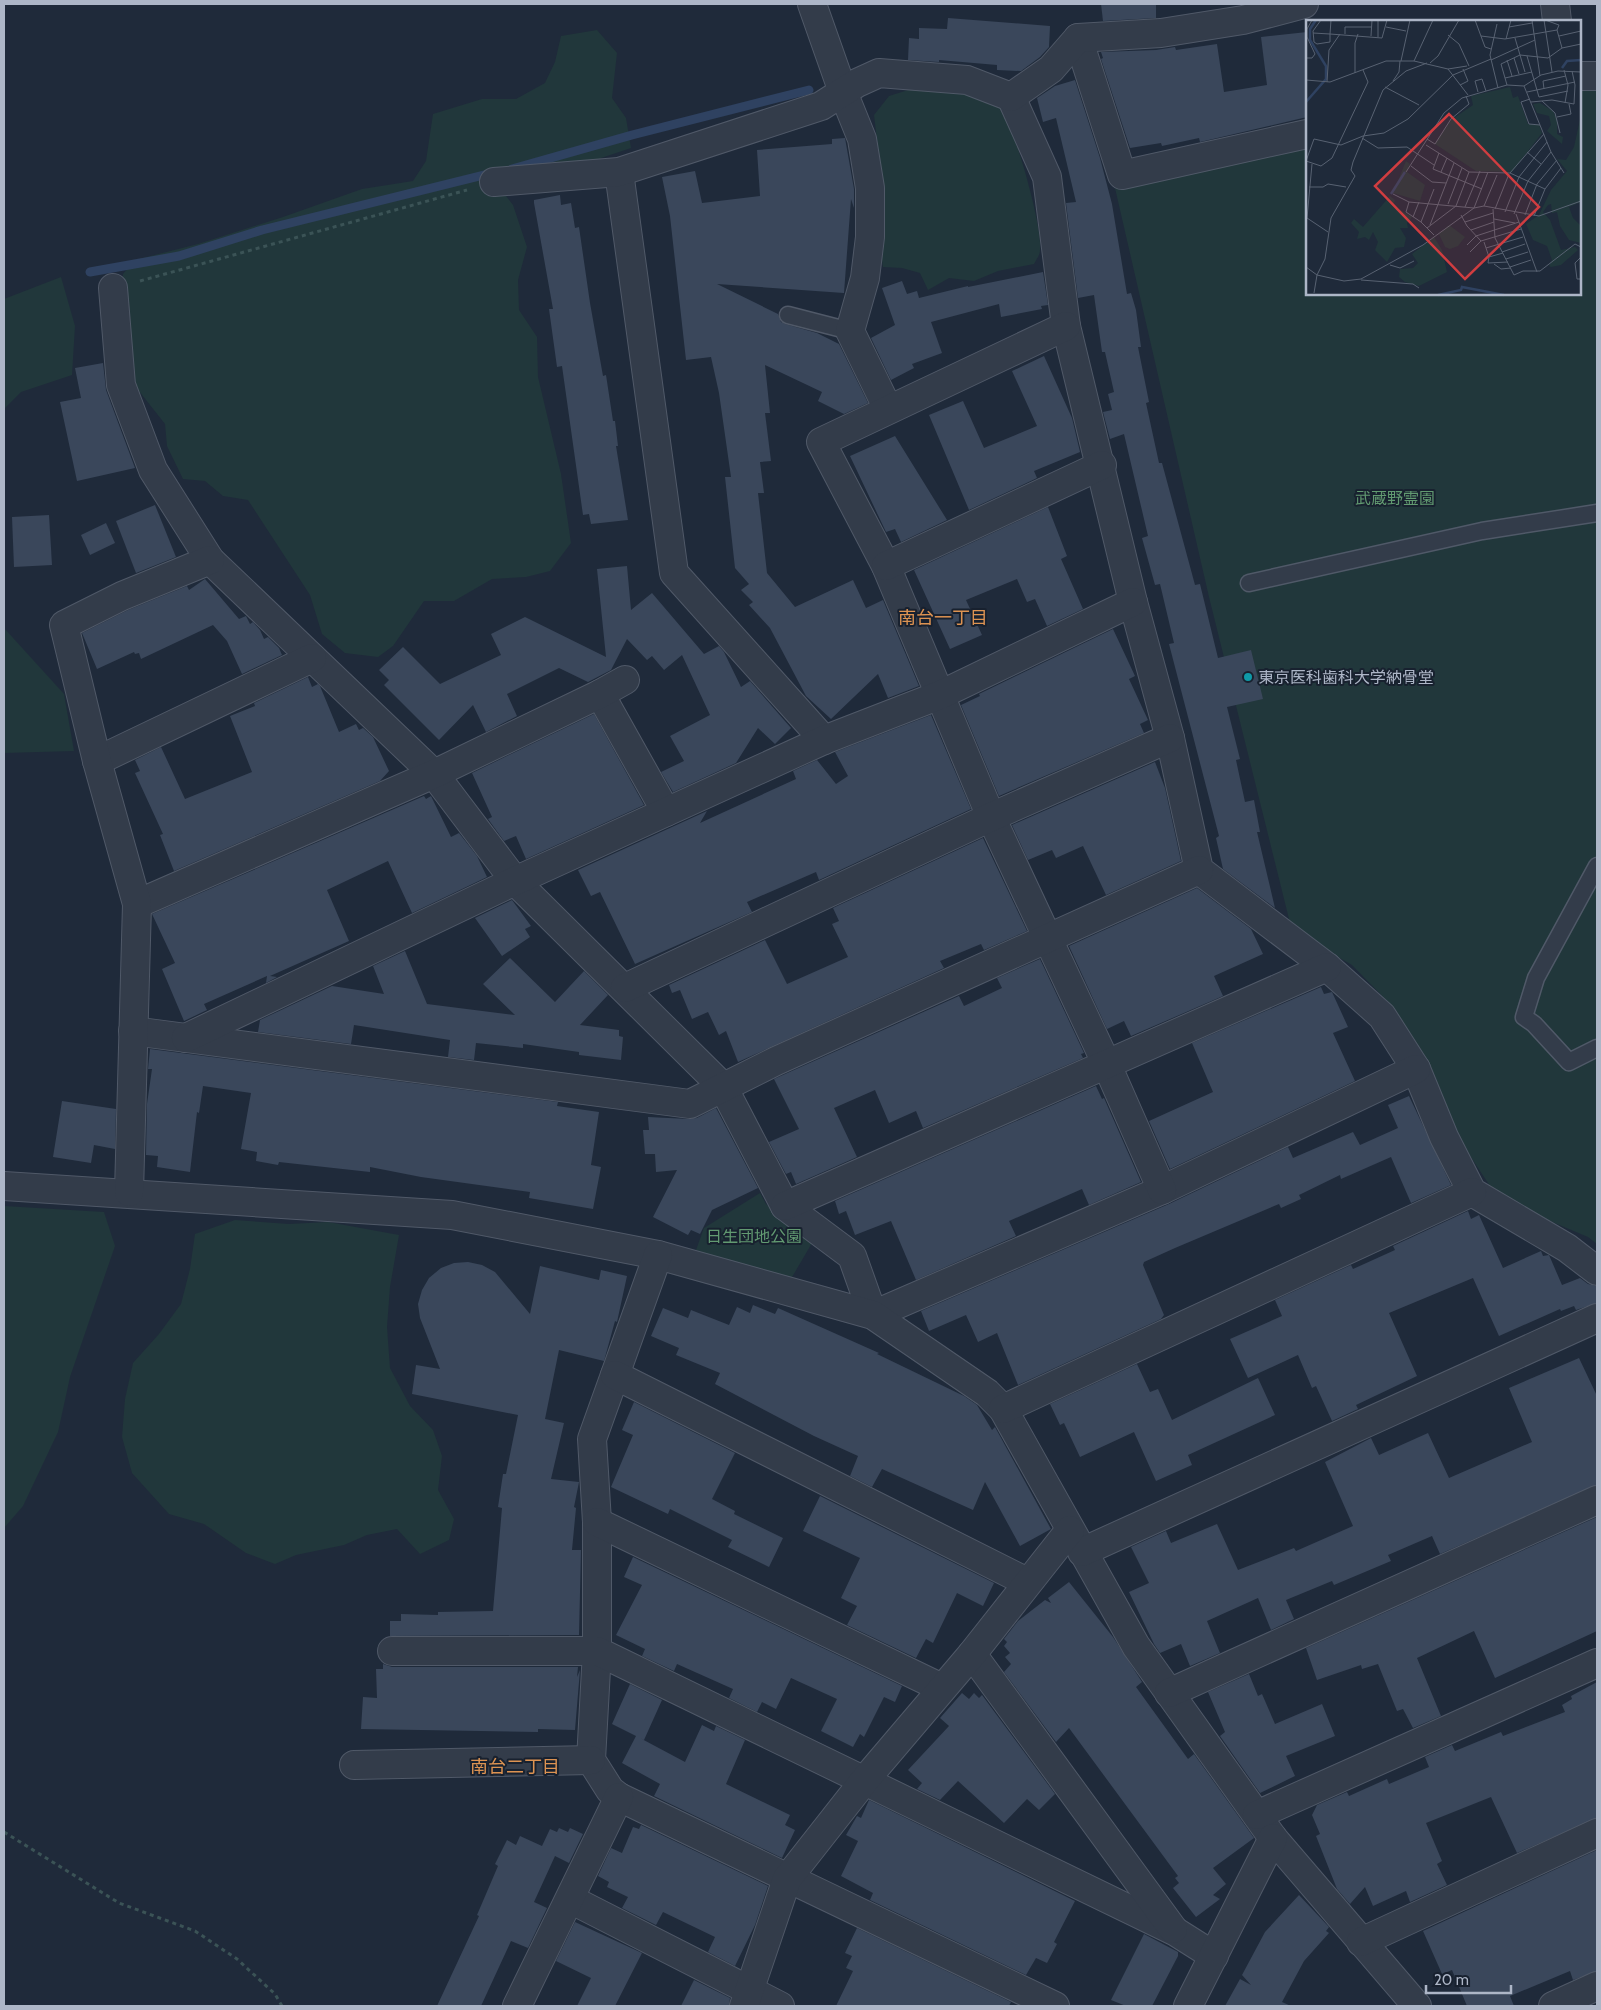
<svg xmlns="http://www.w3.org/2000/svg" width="1601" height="2010" viewBox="0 0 1601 2010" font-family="Cabin,'Noto Sans JP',sans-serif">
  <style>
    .green { fill: #21373b }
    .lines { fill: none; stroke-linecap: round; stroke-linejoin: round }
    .stream { stroke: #2f4261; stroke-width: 9 }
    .building { fill: #3a475b }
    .lane-casing { stroke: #505968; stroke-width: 19 }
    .street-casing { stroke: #505968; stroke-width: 30 }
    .path { stroke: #3b5356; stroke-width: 3; stroke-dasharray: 4 4; stroke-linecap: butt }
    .lane { stroke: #333c4a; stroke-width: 16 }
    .street { stroke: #333c4a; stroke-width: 28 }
    .culture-dot { fill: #0f9aa8; stroke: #18212f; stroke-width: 2 }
    .labels { text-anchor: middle; stroke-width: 4; stroke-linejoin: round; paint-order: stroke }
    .park-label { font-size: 16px; fill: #629a71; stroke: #18212f }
    .poi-label { font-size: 16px; fill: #adb6c7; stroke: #18212f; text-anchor: start }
    .neighbourhood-label { font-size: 18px; fill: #dd9352; stroke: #18212f }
    .inset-river { fill: none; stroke: #2f4261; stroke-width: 2.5 }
    .inset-road { fill: none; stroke: #586272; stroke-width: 1 }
    .view { fill: #d03d40; fill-opacity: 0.15; stroke: #d03d40; stroke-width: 2.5 }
    .inset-edge { fill: none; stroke: #adb6c7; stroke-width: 2.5 }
  </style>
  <rect width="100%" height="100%" fill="#1f2a3a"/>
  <g class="green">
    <polygon points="597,30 617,53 612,98 626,118 631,148 601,158 590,173 520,187 506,196 513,205 527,247 518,280 519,310 537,337 538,377 561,474 571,543 550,571 526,577 492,579 454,601 424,601 393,646 378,657 345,653 322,634 310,595 248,500 223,496 205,481 183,479 167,446 165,424 135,386 123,293 123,274 135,260 198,244 283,217 362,189 413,181 426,161 433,114 482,99 516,99 545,83 555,62 561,36"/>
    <path d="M924,85C950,89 981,88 1000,108C1014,123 1043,229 1040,250C1040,255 1036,260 1034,264L998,271L974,281L949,278L928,290L920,273L902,268L883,267L878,234L884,197L874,115L889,96Z"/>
    <polygon points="1580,90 1597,90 1597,1244 1588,1237 1538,1216 1490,1186 1453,1130 1391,1005 1352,965 1292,931 1209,597 1115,188 1307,144 1307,294 1580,294"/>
    <polygon points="61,277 75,326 72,375 21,392 4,409 4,299"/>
    <polygon points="4,628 64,694 74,751 4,753"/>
    <polygon points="760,1193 766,1204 812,1243 788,1284 696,1250 704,1228"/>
    <polygon points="4,1206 104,1212 115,1246 70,1377 58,1432 23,1506 4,1528"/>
    <polygon points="235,1220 289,1224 328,1222 399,1235 390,1287 387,1327 390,1368 410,1406 433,1430 442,1456 438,1490 454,1519 449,1540 420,1554 397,1529 367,1535 344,1545 296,1555 275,1564 246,1553 204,1524 169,1514 132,1473 122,1437 125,1399 133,1363 159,1334 181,1304 190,1269 195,1234"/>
  </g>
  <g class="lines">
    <g class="stream">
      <polyline points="512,169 632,135 809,90"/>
      <polyline points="90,272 179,256 262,230 492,173"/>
    </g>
  </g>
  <g class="building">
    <polygon points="1101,4 1156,4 1156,18 1103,21"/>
    <polygon points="948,18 1050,26 1049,47 1040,57 1021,71 997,70 997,65 939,60 939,62 908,60 909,38 919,39 919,28 947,29"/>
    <polygon points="1307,32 1307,117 1200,142 1199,138 1162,146 1161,143 1130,148 1101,59 1103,58 1101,52 1156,50 1175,47 1176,50 1217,44 1224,92 1267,85 1261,37"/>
    <polygon points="1075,80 1100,158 1112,204 1127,294 1131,293 1136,310 1141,347 1138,347 1149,402 1146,403 1159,463 1162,463 1195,585 1200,584 1218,658 1251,650 1263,699 1227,707 1240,759 1236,760 1245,802 1254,800 1260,832 1257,832 1275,908 1223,869 1216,838 1219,836 1169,644 1174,643 1160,584 1155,585 1142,538 1148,536 1124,434 1110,439 1103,412 1112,410 1108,394 1114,392 1105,352 1102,352 1094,295 1078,298 1066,203 1076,202 1056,118 1043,122 1037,98 1055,86"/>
    <polygon points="845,138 854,189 854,208 851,199 844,293 717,284 778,314 781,322 785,324 817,333 839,344 868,403 844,414 818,401 822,392 765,365 770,413 765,413 771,461 760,462 764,493 758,493 767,573 795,607 853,580 866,608 883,600 919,686 888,698 878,674 831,719 806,696 770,628 749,605 753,602 741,590 749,584 735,568 725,477 731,477 719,393 711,357 686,360 670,216 662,177 695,171 702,203 760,196 757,150 832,144 832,139"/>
    <polygon points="560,195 561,205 571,203 575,228 579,227 590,303 603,376 606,375 613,421 615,421 618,446 616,446 628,520 591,524 589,514 583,515 562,366 557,367 549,309 553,309 534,203 534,200"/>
    <polygon points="1043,272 1048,305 1041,306 1042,309 1001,317 999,304 931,322 942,353 912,364 914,368 891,380 871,338 895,325 882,288 902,281 907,294 917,291 919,298 968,286 968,287"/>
    <polygon points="1044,356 1072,418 1080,452 1034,471 1037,478 969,510 929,415 963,401 984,448 1037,426 1012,371"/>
    <polygon points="103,363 106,390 135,468 77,481 60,402 81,398 75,368"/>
    <polygon points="895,436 947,520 901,542 895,529 886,532 850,456"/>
    <polygon points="155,505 176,557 136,573 116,521"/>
    <polygon points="1048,507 1067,556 1061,559 1083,609 1047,626 1035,599 1027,602 1017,579 966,600 982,635 950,649 914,570"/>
    <polygon points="49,515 52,565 14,567 12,517"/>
    <polygon points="106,523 115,543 90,555 81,535"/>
    <polygon points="627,566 631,610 652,593 704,654 719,646 724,652 741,687 750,681 791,728 775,744 758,728 736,763 673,792 661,772 684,761 670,736 710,715 682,655 664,670 652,656 647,660 627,639 611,670 588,682 559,668 507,694 517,716 486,732 473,705 439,740 384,685 389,680 379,670 403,647 440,684 501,655 491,634 525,617 606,657 597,569"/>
    <polygon points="205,579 239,619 246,616 250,624 253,622 260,630 264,639 268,637 279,648 282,655 242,674 227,641 213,625 141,659 139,653 135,654 134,652 97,669 82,633 128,610 187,586 189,590"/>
    <polygon points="1113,629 1135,676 1129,679 1148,720 1140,724 1144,733 999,796 961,705 980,696 979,694"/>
    <polygon points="308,677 312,687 318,684 320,686 339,732 356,724 359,730 363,728 373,737 389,771 380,781 174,871 160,835 163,834 135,773 140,771 135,760 161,747 185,799 252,772 230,716 255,706 254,703"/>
    <polygon points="594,714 644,805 526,859 516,836 504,841 488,819 492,817 472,773"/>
    <polygon points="931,715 971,809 819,880 816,872 747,902 752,912 635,964 600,892 591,896 578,870 707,811 700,823 796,779 793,771 817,760 836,784 848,776 835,752"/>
    <polygon points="1155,762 1165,788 1181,861 1106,895 1083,846 1056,858 1052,850 1028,860 1012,825"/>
    <polygon points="424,796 426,799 431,796 451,837 459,833 477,856 487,877 412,913 388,861 327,890 349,941 270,976 277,977 266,983 267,976 204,1004 207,1010 184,1021 162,969 175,963 152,914"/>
    <polygon points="983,838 1027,931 984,950 981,944 940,961 944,968 738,1062 726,1031 719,1035 708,1012 692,1019 680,990 672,993 669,985 765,940 787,984 848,957 832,924 839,921 833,908"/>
    <polygon points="1197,888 1251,929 1263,954 1214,976 1223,996 1131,1036 1124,1021 1107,1029 1069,946"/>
    <polygon points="512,900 531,926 525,929 530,937 502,956 475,918"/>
    <polygon points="405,951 427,1004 515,1015 483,984 510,958 555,1002 584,971 608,995 580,1025 619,1030 619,1036 623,1037 621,1060 579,1055 579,1052 523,1044 523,1048 476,1043 474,1060 448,1057 450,1040 354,1025 351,1044 258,1032 260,1020 332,986 384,994 373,966"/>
    <polygon points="1040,959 1084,1053 1081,1054 1083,1058 923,1128 916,1111 889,1123 875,1090 834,1108 857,1157 796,1184 791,1172 786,1174 769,1142 799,1129 774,1079 959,996 964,1006 1002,988 997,978"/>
    <polygon points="1321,987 1324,994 1332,992 1348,1027 1333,1033 1355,1081 1170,1169 1149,1121 1213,1092 1192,1043"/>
    <polygon points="150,1049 558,1102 557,1106 599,1112 591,1165 601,1167 593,1209 529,1198 530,1192 421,1177 370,1167 370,1172 279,1162 278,1165 256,1161 257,1152 241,1149 251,1093 203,1086 199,1113 197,1112 190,1172 157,1167 158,1156 146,1155 147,1104 152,1069 148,1069"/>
    <polygon points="1096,1086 1102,1099 1104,1098 1141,1182 1089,1205 1082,1189 1009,1221 1016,1236 916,1280 891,1221 855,1235 846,1211 839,1214 835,1201"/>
    <polygon points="1409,1096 1451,1185 1411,1203 1391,1157 1341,1179 1340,1175 1299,1195 1301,1199 1281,1208 1279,1204 1175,1248 1144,1262 1143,1265 1164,1315 1161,1319 1018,1385 997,1333 978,1342 966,1315 929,1331 921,1311 1169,1204 1288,1147 1293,1158 1353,1132 1360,1145 1398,1128 1388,1105"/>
    <polygon points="62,1101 116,1109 115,1149 94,1145 91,1163 53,1157"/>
    <polygon points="716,1108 758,1188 712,1210 700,1234 691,1230 688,1235 653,1217 677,1170 656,1172 655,1154 645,1154 643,1130 649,1130 648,1117 689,1119 697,1118"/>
    <polygon points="1468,1211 1471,1219 1479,1215 1503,1268 1541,1251 1543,1256 1549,1255 1562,1285 1580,1278 1588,1284 1597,1286 1597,1303 1576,1310 1574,1306 1561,1311 1560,1309 1499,1336 1473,1278 1389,1313 1417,1376 1356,1405 1358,1409 1332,1421 1316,1386 1312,1388 1298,1355 1248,1378 1230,1339 1282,1316 1275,1300 1351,1265 1353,1269 1395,1250 1393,1246"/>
    <polygon points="468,1262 482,1265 495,1272 530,1314 540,1266 599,1280 601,1270 627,1276 617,1322 615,1321 604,1361 559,1350 545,1419 564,1423 551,1479 579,1482 574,1507 576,1508 572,1550 581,1550 579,1635 390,1636 390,1621 401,1621 401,1614 438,1615 438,1612 493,1611 502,1508 498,1507 503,1474 506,1474 518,1415 412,1394 416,1365 440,1369 420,1318 418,1304 422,1290 429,1278 441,1268 454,1263"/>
    <polygon points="753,1305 775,1314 778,1308 879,1353 877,1354 964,1396 977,1405 992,1430 995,1427 1051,1529 1020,1546 985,1482 973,1510 882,1469 872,1487 850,1476 858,1456 814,1436 715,1384 720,1373 676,1355 679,1348 651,1336 663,1308 688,1318 691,1310 729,1325 737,1307 750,1313"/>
    <polygon points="1579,1358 1597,1396 1597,1485 1440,1554 1432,1536 1388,1555 1391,1561 1334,1585 1332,1581 1286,1600 1294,1619 1271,1630 1258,1598 1207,1621 1220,1653 1190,1666 1181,1644 1160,1653 1154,1644 1129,1592 1149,1583 1131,1547 1166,1531 1171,1543 1217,1524 1238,1570 1294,1548 1296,1551 1353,1526 1325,1462 1371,1438 1379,1455 1428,1433 1449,1478 1532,1442 1509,1388"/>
    <polygon points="1137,1364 1150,1392 1158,1389 1172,1420 1258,1378 1275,1415 1188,1455 1192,1465 1156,1481 1134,1432 1080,1457 1064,1423 1060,1425 1050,1404"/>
    <polygon points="634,1402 735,1453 712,1499 735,1511 734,1514 783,1538 769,1567 728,1547 732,1540 670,1509 668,1514 611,1487 633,1435 622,1430"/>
    <polygon points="820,1496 994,1583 983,1606 957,1593 933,1643 926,1639 916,1658 847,1625 857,1606 841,1598 860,1558 803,1531"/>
    <polygon points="1597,1517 1597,1631 1495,1678 1474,1631 1417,1658 1441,1716 1413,1728 1403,1709 1397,1711 1378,1664 1362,1669 1361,1665 1317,1680 1306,1648"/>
    <polygon points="633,1557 902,1686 895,1702 884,1697 864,1737 860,1734 853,1747 821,1731 837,1699 791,1678 776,1709 762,1702 757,1712 729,1698 733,1689 677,1664 674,1671 642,1656 645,1649 616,1635 642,1585 624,1577"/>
    <polygon points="1069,1582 1113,1637 1142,1682 1136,1687 1188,1759 1194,1754 1254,1838 1213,1868 1226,1884 1213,1895 1220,1899 1196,1917 1173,1888 1179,1883 1175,1878 1178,1876 1069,1728 1056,1742 1004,1672 1011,1664 1005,1657 1010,1653 1004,1646 1007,1642 1004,1639 1018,1621 1045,1600 1051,1603 1048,1598"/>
    <polygon points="383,1664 392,1667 578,1667 577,1677 580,1670 575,1730 538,1729 538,1732 361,1729 363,1697 377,1698 376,1669 383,1669"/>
    <polygon points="1249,1674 1258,1696 1262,1694 1275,1724 1322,1704 1335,1736 1286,1756 1295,1776 1260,1793 1220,1736 1225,1732 1208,1692"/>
    <polygon points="1597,1682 1597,1818 1517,1853 1491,1797 1426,1823 1442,1861 1437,1864 1447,1885 1410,1902 1406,1891 1373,1906 1365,1887 1350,1904 1337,1889 1316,1836 1320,1834 1312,1815 1317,1805 1347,1792 1349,1796 1387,1779 1389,1784 1429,1767 1425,1757 1452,1745 1455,1751 1501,1732 1503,1736 1565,1712 1562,1705 1572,1699 1571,1696"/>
    <polygon points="630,1684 662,1700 644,1740 640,1738 685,1762 702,1725 714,1731 716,1726 745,1740 726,1784 790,1815 785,1825 795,1830 782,1858 654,1796 660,1784 622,1763 636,1736 612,1724"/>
    <polygon points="962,1693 969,1699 974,1693 979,1698 982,1695 1055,1794 1039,1810 1027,1799 1004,1823 958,1781 940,1800 917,1789 922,1783 908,1770 949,1726 940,1718"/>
    <polygon points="869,1800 1075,1901 1054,1942 1057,1944 1047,1963 1036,1958 1026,1975 870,1900 873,1893 841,1876 858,1841 846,1835 857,1816 861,1818"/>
    <polygon points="641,1825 768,1886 755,1925 735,1966 708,1952 715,1937 663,1912 656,1925 622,1908 628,1897 607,1887 609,1882 598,1876 611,1848 622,1853 633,1827 639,1829"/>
    <polygon points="559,1828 568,1832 570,1828 583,1834 569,1863 555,1856 534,1902 547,1908 528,1948 511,1941 481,2006 437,2006 479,1916 477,1915 498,1866 495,1864 507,1840 516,1845 520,1836 542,1846 550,1829 557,1832"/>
    <polygon points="1597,1850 1597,1971 1573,1980 1570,1971 1510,1996 1514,2006 1467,2006 1452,1970 1442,1974 1423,1931"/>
    <polygon points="1299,1895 1329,1927 1326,1931 1329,1933 1304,1961 1282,2002 1291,2006 1225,2006 1240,1979 1251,1985 1242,1975 1265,1932"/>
    <polygon points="575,1922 642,1953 615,2006 577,2006 591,1978 556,1961"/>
    <polygon points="857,1928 1011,2002 1009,2006 836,2006 853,1971 846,1968 852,1956 845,1953"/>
    <polygon points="1144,1934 1178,1952 1178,1956 1152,2006 1126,2006 1111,2000"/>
    <polygon points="694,1980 730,1998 729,2006 681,2006"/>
  </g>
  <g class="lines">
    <g class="lane-casing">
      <g id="lane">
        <polyline points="788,315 850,331"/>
        <polyline points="1249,583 1482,531 1597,513"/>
        <polyline points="1597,866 1536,978 1524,1017 1534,1024 1569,1062 1597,1048"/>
      </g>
    </g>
    <g class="street-casing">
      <g id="street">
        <polyline points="812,4 843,92 862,139 870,188 870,237 865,278 850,331 888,409"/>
        <polyline points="1555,4 1557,21"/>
        <polyline points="1078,38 1122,175 1307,134"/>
        <polyline points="1580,76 1597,76"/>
        <polyline points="1011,97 1047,177 1066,326 1133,602 1170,738 1199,870 1327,967 1382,1016 1416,1069 1444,1137 1472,1192 1567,1248 1597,1271"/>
        <polyline points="619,172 674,573 824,740"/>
        <polyline points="494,182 619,172 821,106 857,83 879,73 967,80 1011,97 1051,69 1078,38 1161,33 1243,20 1304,4"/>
        <polyline points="113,288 121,385 153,470 210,560 434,774 515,881 723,1087 785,1206 852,1256 873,1315 1162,1190 1416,1069"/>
        <polyline points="1066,326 821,442 886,566 991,817 1107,1065 1162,1190"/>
        <polyline points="886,566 1102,465"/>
        <polyline points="600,694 666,812"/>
        <polyline points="97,761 312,658"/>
        <polyline points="137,904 434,774 600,694 625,680"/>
        <polyline points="625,988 991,817 1170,738"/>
        <polyline points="133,1031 690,1104 776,1061 1199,870"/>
        <polyline points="186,1038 515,881 824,740 940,695 1133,602"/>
        <polyline points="4,1186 452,1215 658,1255 873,1315 987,1393 1003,1409 1136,1646 1273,1838 1417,2006"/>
        <polyline points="129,1192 137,904 97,761 64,625 122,596 210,560"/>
        <polyline points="785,1206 1327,967"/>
        <polyline points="658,1255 592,1439 597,1522 597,1651 591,1760 610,1790 619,1797 1055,2006"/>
        <polyline points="615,1375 1027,1582"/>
        <polyline points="1003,1409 1472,1192"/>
        <polyline points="597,1522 942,1688"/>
        <polyline points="1082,1552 1597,1318"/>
        <polyline points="392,1651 597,1651 1176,1932 1214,1956"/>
        <polyline points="972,1654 1173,1929"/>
        <polyline points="1169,1693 1597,1500"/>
        <polyline points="354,1765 591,1760"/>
        <polyline points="1257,1815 1597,1663"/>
        <polyline points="570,1899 780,2006"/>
        <polyline points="1361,1942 1597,1833"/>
        <polyline points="517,2006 619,1797"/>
        <polyline points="744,2006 787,1879 864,1781 972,1654 1070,1530"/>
        <polyline points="1188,2006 1273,1838"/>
        <polyline points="1553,2006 1597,1986"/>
      </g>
    </g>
    <g class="path">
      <polyline points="140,281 467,190"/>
      <polyline points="4,1832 119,1903 195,1931 237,1959 275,1994 282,2006"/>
    </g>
    <use href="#lane" class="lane"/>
    <use href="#street" class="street"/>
  </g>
  <circle class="culture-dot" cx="1248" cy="677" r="5"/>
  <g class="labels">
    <g class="park-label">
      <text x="1395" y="504">武蔵野霊園</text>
      <text x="754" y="1242">日生団地公園</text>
    </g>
    <g class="poi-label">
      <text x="1258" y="683">東京医科歯科大学納骨堂</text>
    </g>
    <g class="neighbourhood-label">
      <text x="943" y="624">南台一丁目</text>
      <text x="515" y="1773">南台二丁目</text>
    </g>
  </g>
  <g transform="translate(1306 20)">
    <rect width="275" height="275" fill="#1f2a3a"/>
    <path d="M204,67L207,78L212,76L222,104L233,105L236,113L206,152L170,151L129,124L145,100L167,85L165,76ZM234,83L247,91L251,100V114L257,117L256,124L241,111L245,105L243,96L231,93L227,84ZM275,95V182L263,187L267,198L275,206V223L263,220L254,206L251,192L246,193L245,184L242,185L237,192L244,200L255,230L269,227L272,230L255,245L245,247L243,246L246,240L241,226L227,220L220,204L233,195L245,170L261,151L251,139L260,140L268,127ZM100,141L104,144L101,152L119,165L114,181L87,173ZM84,176L89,180L87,186L106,197L101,203L102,208H94L100,218L98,227L89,228L81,242L69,230L72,222L67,212L63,220L59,217L51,219L53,212L45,203L48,199L57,207ZM143,205L159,217L152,226L144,229L139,227L133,214ZM128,217L136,230L141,252L113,266L99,262L93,257L94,249L107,248L112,243L106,234Z" fill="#21373b"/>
    <path class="inset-river" d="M256,48L261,41L275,40M0,82L20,59V46L4,20V9L10,0M85,174L99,152M132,275L155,270L156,267L198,275"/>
    <path class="inset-road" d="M15,0L7,11L8,22L11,24L24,22V14L76,18L81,0M169,0L179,27L185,29M226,0L234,56M238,0L246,52M239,0L253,5L251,10L256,28M191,4L184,35L192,68M80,7L100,11M203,7L226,3M7,13L24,14L25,0M39,14V7H66M142,15L153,24L163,46M65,16L66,0M175,16L199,19L251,10M253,16L275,11M72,17V0M209,18L219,52M200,19L205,0M221,36L233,77L262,71M0,38H6L9,34L1,17V9L6,0M208,38L213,54M185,40L229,20M201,40L206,56M95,41L104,0M108,41L127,0M124,43L132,36L153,0M142,49L161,46M258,50L262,65L259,83M49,53V23L52,14M147,55L185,39M199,58L226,52M0,60L24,62L80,41H108L142,49L162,75M87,61L93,52L94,41M21,62L23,30L34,14M154,65L162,61L157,49M201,65L195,44L214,35L242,38L256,28L275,24M218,66L245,132L258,153M79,67L113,85M238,69L237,61L260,56M172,72L169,61L176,59L180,71M221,72L269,62M224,79L215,82L223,104L234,105M236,81L249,93L254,113M225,82L246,80L268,84L269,65L266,51M251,97L265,94L263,84M56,118L72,128L101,127L128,145M121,119L129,124L145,99L163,84L160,76M120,125L163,152L204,153L239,169M221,132L235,144M133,133L127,149L176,169M0,141L8,119L35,125L57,116L78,113L102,99L147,55M0,141L15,146L26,138L62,62L57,50M6,144L1,198L22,212M105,146L126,162L140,163M100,152L138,93L156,78L201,65L218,66L235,55L252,51L275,52M135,152L141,138M204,153L238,114M3,167H17L22,164L40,167M87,174L103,182L168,188L182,152M103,182L100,192L115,202L128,215M142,184L156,148M178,186L191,155M159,187L174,151M187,189L189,218L208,255L217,251H234L269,224L275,227M189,189L203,154M199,192L213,157L241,122M208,194L222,161L245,132M210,194L231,252M155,195L161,206L175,221M219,195L231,164L251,140M228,196L239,169L255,148M107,197L113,182M188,199L209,203M115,202L128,169M159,202L187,193M124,205L148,143M121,208L150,186L163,152M165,210L188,202M178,222L183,237L197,233M161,225L170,216L213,202M180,228L217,217M164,232L175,221L215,209M196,232L219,224M183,237L182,243L202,242M275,237L269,243L271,259H275M200,239L222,232M188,244L195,249L205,248M84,245L94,248L108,241M0,247L11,255L38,261L55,259L117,225L168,188L178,186L233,196L275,181M204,247L225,240M55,260L107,264L113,268M8,273L11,255L19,239L25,198L49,156L45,150L47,142L77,70L100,51L121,43"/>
    <path class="view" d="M143,94L233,187L159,259L69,166Z"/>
    <rect width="275" height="275" class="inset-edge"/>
  </g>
  <rect width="1601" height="2010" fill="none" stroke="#adb6c7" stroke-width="10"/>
  <path d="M1426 1985v8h85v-8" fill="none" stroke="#adb6c7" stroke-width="2.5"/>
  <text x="1434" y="1985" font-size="15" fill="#adb6c7" stroke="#18212f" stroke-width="4" paint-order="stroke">20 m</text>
</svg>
